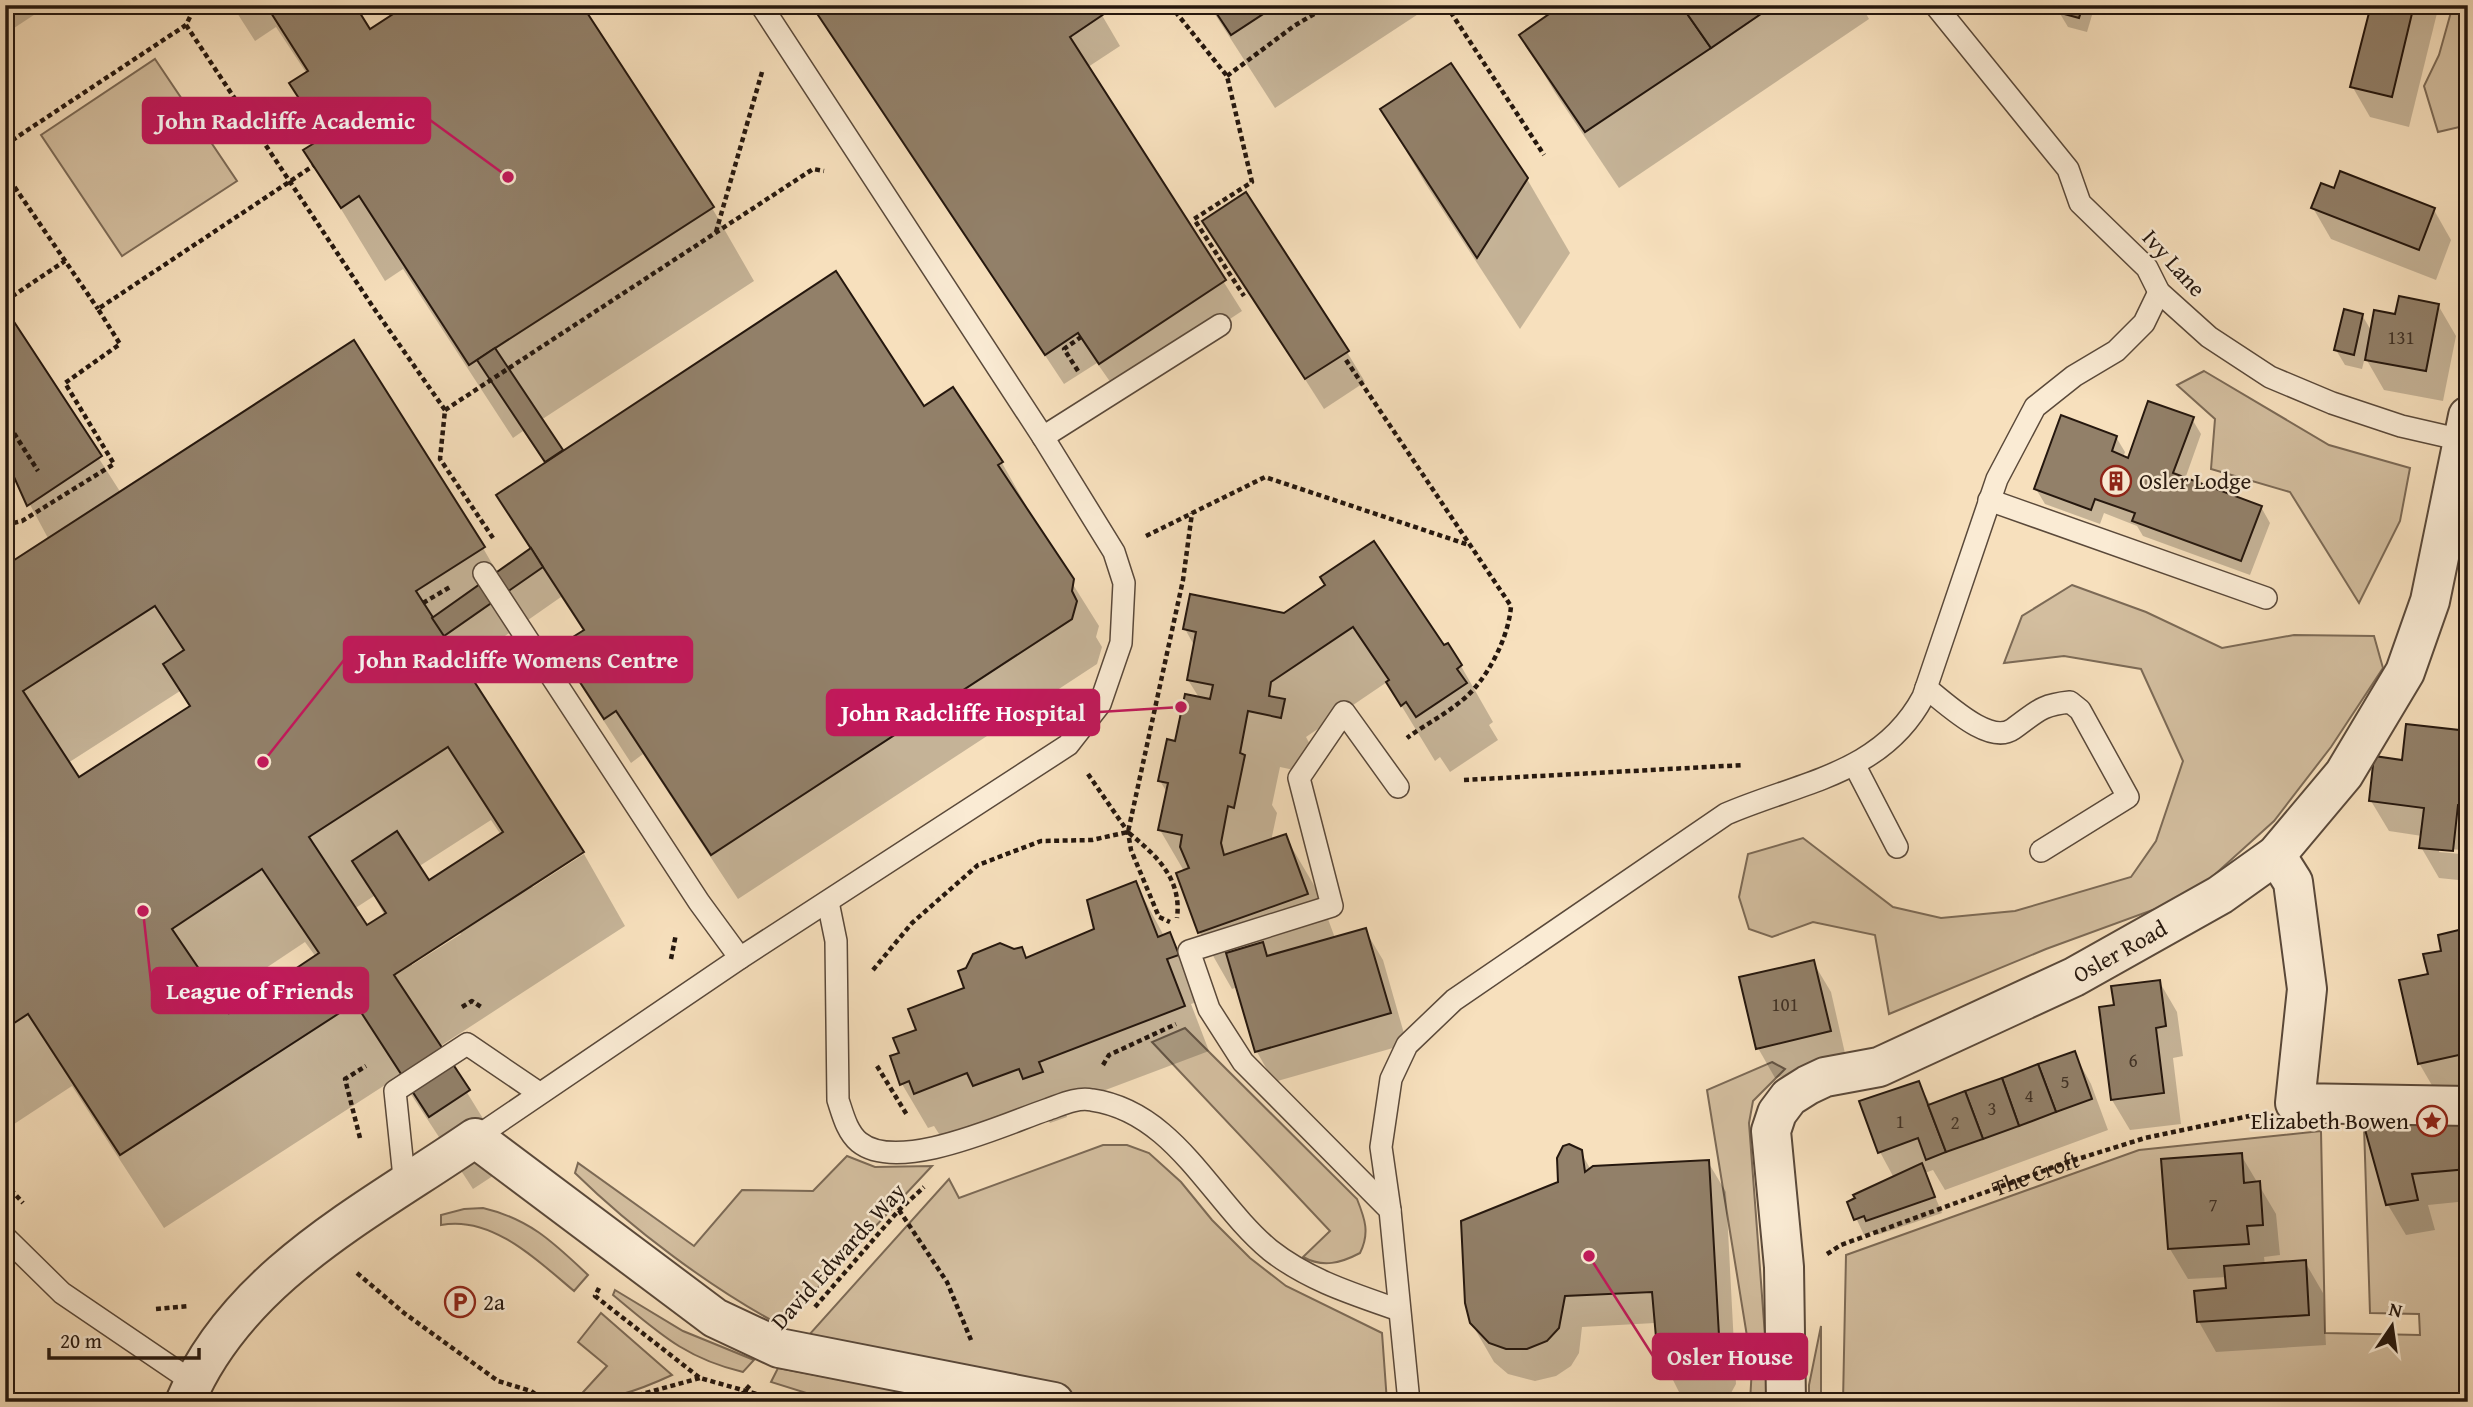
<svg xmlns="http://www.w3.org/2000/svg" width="2473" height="1407" viewBox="0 0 2473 1407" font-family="'Gentium Book Plus',serif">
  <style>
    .green { fill: #d3be9f; stroke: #7c6a56; stroke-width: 2 }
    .shadow { fill: #0003; fill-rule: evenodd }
    .building { fill: #928069; stroke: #25170e; stroke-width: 2; fill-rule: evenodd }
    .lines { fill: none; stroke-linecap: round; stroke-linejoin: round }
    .service-casing { stroke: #5a493a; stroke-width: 24 }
    .minor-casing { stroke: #5a493a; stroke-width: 42 }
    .path { stroke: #25170e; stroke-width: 4.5; stroke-dasharray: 5 3.5; stroke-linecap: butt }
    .service { stroke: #faebd4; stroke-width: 21 }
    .minor { stroke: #faebd4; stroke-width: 38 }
    .labels { text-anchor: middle; stroke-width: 5; stroke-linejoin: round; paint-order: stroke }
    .number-label { font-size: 19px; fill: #403125 }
    .street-label { font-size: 23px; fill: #25170e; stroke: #faebd4 }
    .poi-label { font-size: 23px; fill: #25170e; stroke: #faebd4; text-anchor: start }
    .leader { fill: none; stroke: #c2185b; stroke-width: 2.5 }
    .callout-dot { fill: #c2185b; stroke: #faebd4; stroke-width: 2.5 }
    .callout { fill: #c2185b; stroke: #c2185b; stroke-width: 2.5 }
    .callout-label { font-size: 24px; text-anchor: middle; font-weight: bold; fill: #fff }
  </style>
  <rect width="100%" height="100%" fill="#f7e0bd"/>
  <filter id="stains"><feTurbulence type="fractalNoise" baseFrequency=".00286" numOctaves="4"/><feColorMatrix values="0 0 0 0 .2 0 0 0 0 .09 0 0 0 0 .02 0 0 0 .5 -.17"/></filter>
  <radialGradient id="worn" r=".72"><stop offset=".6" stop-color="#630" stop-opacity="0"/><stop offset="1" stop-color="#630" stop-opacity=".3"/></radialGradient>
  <g class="green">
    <polygon points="2453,5 2468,5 2468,125 2438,132 2424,86 2439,55"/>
    <polygon points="155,59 237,181 122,256 41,135"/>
    <polygon points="2204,371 2329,445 2410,468 2400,521 2359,603 2290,492 2211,469 2215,419 2177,385"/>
    <polygon points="2072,585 2146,612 2222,648 2294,635 2374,636 2383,668 2331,747 2274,821 2191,896 2046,949 1889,1014 1875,935 1813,922 1772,937 1749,929 1739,897 1748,854 1803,838 1893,907 1941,918 2015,911 2131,877 2156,841 2183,761 2141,669 2064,656 2004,663 2022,616"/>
    <path d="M1185,1028L1357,1199C1365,1219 1370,1233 1360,1253C1341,1263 1323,1268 1303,1257L1330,1231L1152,1042Z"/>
    <polygon points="1772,1062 1785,1069 1753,1101 1749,1123 1770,1402 1750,1402 1752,1367 1707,1090"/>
    <polygon points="2468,1118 2468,1402 1843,1402 1846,1255 2139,1150 2321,1131 2325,1333 2420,1335 2419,1314 2370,1313 2364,1126"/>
    <polygon points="1103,1145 1127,1145 1149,1153 1181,1182 1212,1220 1250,1258 1286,1286 1382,1333 1387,1402 1104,1402 1007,1375 808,1336 949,1179 959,1198"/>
    <path d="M847,1156L875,1167L932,1166L782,1326C712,1289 632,1229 575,1173L578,1163L694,1246L742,1190L813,1191Z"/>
    <path d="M483,1208C530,1219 554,1243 588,1275L574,1291C538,1261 492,1215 441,1225V1215L464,1209Z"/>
    <path d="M615,1290L683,1331L754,1360L743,1372C684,1358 658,1332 613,1295Z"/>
    <path d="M601,1313L672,1375C642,1389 607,1402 574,1402L607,1366L578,1342Z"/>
    <polygon points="1821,1326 1821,1402 1809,1402 1809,1385"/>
    <polygon points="778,1368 961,1402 835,1402 771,1382"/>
  </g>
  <g class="shadow">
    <polygon points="5,5 49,5 5,34"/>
    <path d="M232,5H353L370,31L712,208L754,281L541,420L563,453L924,408L1002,463L1027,507L1025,508L1099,626L1096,637L1102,647L1097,664L738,899L643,754L631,763L585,692L559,648L584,632L561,597L462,666L530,885L533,887L584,854L625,926L439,1047L511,1164L473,1189L399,1076L164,1228L72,1086L5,1130V568L49,540L5,458V312L121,493L483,548L498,574L531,550L499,495L546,464L523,431L513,438L403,269L385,281L305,150L323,139L292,84L307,74L276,27L255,41ZM180,691L190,708L78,780L68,763ZM491,820L501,835L429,883L418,867ZM374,896L385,916L366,928L354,909ZM458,931L461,934L412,965V961ZM305,942L316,957L228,1015L218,1000Z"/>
    <polygon points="1096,5 1120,46 1088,67 1242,311 1118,393 1097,363 1064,384 816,10"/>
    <polygon points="1209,5 1432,5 1275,108"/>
    <polygon points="1565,5 1861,5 1869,19 1619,188 1554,91 1521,35"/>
    <polygon points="2061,5 2095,5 2087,32 2068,27 2059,12"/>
    <polygon points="2372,5 2439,5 2409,127 2370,117 2352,86"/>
    <polygon points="1382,110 1527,179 1570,253 1520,329 1425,183"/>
    <polygon points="2335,190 2434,210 2451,240 2436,280 2331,239 2313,208"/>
    <polygon points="1204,221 1347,352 1365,382 1324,409"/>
    <polygon points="2438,305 2456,336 2443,401 2384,390 2365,357 2362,369 2345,365 2336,350 2362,315 2372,332"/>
    <polygon points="2192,419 2201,434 2185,479 2261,507 2270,523 2250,575 2143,536 2137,526 2104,513 2100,524 2045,504 2036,489 2116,437 2125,452 2123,458 2129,460"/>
    <polygon points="1327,586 1443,647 1461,666 1493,722 1489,725 1498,740 1450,772 1440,757 1435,761 1387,682 1306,737 1317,757 1313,774 1280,767 1272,805 1277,813 1271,841 1285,836 1318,892 1335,938 1365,930 1383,960 1407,1044 1274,1082 1257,1052 1238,987 1232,989 1200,933 1178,874 1184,871 1160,830 1168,794 1160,781 1200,699 1188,680 1195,647 1185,629 1284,615"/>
    <path d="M2468,732V881L2439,878L2421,847L2422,836L2389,831L2371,801L2404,762ZM2439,848L2461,850V854L2439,852Z"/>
    <polygon points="1136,884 1164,936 1169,934 1195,979 1203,1000 1191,1004 1209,1051 1063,1106 1067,1117 1050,1123 1045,1113 1000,1130 993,1118 941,1137 934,1126 928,1128 902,1084 901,1054 918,1031 967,989 968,969 1021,949 1027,960 1096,930"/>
    <polygon points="2462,931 2468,941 2468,1087 2437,1094 2419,1063 2430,975 2443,952"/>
    <polygon points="1813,962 1831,992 1847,1062 1775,1078 1758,1048"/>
    <polygon points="2159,981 2177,1012 2183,1056 2173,1058 2181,1124 2130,1130 2112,1100 2116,1006"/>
    <polygon points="2074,1053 2091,1084 2108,1130 1945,1190 1933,1170 1925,1173 1942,1213 1877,1235 1874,1231 1864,1235 1849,1203 1894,1178 1880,1152 1861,1102 1918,1083 1931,1105"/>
    <polygon points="2468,1119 2468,1201 2428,1205 2435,1230 2406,1235 2388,1205 2366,1128"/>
    <polygon points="1580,1151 1591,1170 1708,1162 1726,1192 1736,1384 1726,1402 1687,1402 1682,1398 1656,1346 1655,1323 1582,1327 1579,1353 1571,1366 1556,1376 1535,1381 1508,1374 1494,1362 1476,1331 1466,1303 1560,1183"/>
    <polygon points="2241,1155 2276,1214 2280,1255 2264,1257 2265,1265 2305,1262 2323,1293 2326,1345 2216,1352 2199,1322 2228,1290 2227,1277 2188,1279 2170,1249"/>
  </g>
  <g class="building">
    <polygon points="266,5 355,5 370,29 407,5 582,5 714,207 469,365 359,196 341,208 303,150 324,137 289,83 308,71"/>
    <polygon points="820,5 1098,5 1104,14 1070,37 1226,280 1099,364 1078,333 1045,355 814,9"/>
    <polygon points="1211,5 1277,5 1231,35"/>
    <polygon points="1562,5 1681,5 1711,48 1585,132 1519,35"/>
    <polygon points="1681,5 1774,5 1711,48"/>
    <polygon points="2059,5 2083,5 2079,18 2057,12"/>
    <polygon points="2371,5 2414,5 2392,97 2350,87"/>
    <polygon points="1451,63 1528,178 1477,258 1380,109"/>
    <polygon points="2340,171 2435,208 2419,250 2311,208 2321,183 2334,188"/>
    <polygon points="1246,192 1349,351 1305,379 1202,221"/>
    <polygon points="836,271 924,406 953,387 1003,462 998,465 1074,579 1072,591 1077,601 1072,619 711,855 616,711 604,719 557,647 584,630 496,495"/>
    <polygon points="2399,296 2439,304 2426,371 2365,360 2374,310 2395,314"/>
    <polygon points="5,308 102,456 27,506 5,457"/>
    <polygon points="2344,309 2363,314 2354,355 2334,350"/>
    <path d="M354,340L485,547L416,591L584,852L394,975L470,1090L429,1117L355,1003L120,1155L28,1014L5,1029V566ZM155,606L184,650L163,664L190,706L79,777L23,691ZM448,747L503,832L429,880L397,831L352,861L386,913L367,925L309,837ZM262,869L319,953L229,1013L172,929Z"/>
    <polygon points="495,348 563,450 545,462 477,360"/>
    <polygon points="2148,401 2194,417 2173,473 2262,506 2241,561 2132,521 2135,513 2095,499 2091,510 2034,489 2061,415 2117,436 2112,451 2128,458"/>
    <polygon points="1374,541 1444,645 1448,643 1462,665 1457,669 1467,683 1416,717 1406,702 1401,706 1386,682 1389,680 1353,627 1271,682 1269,696 1285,699 1281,718 1248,711 1240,753 1245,755 1234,808 1228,806 1221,843 1224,855 1286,834 1308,894 1198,933 1176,873 1189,868 1180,847 1182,835 1158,830 1168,783 1158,781 1167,739 1175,741 1185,694 1210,699 1213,685 1187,680 1196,632 1183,629 1190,594 1284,613 1325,585 1320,577"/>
    <polygon points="531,548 543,567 444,636 432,618"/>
    <polygon points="2406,724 2468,731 2468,806 2458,805 2453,851 2419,848 2424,808 2369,801 2374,756 2402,760"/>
    <polygon points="1136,881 1158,937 1170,932 1179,955 1167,959 1185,1006 1039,1062 1043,1072 1023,1079 1019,1069 973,1086 967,1073 914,1094 909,1081 900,1085 890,1056 899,1053 893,1038 916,1030 908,1009 964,988 958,971 966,968 973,954 1000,943 1014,949 1022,947 1026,958 1094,929 1087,900"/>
    <polygon points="1366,928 1391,1013 1255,1052 1226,953 1263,942 1267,956"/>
    <polygon points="2463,929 2468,947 2468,1053 2418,1064 2399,980 2428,974 2423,954 2441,951 2438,935"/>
    <polygon points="1814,960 1831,1031 1756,1049 1739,977"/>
    <polygon points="2160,980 2166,1026 2156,1028 2164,1093 2111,1100 2099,1007 2114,1005 2111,986"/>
    <polygon points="2075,1051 2092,1099 2056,1112 2038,1064"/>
    <polygon points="2038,1064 2056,1112 2019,1126 2002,1078"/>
    <polygon points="2002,1078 2019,1126 1983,1139 1965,1091"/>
    <polygon points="1919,1081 1946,1152 1926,1160 1918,1138 1878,1153 1859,1101"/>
    <polygon points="1965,1091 1983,1139 1946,1152 1928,1105"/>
    <polygon points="2468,1118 2468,1169 2412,1174 2418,1200 2386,1205 2364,1126"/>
    <polygon points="1569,1144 1582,1150 1585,1172 1593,1166 1709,1160 1720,1353 1712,1369 1699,1378 1677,1378 1669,1374 1658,1360 1652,1292 1565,1296 1559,1328 1547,1341 1527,1349 1506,1349 1489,1343 1470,1323 1465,1303 1461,1221 1558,1182 1557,1158 1563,1146"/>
    <polygon points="2242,1153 2244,1183 2260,1181 2263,1225 2247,1226 2249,1244 2168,1249 2161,1159"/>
    <polygon points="1922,1163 1935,1197 1866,1221 1864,1216 1854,1220 1847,1202 1855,1198 1853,1195"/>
    <polygon points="2306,1260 2309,1315 2197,1322 2194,1291 2226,1288 2224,1266"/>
  </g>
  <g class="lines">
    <g class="service-casing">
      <g id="service">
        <polyline points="1935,5 2068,169 2080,203 2147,268 2159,292 2209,337 2270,377 2332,403 2401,426 2462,440"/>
        <polyline points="1043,437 1220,325"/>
        <polyline points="1989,500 2266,598"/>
        <polyline points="484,573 699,902 740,958"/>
        <path d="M1926,688C1945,702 1989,746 2013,729C2037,712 2040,705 2070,702L2080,710L2128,797L2041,851"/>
        <polyline points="1855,766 1897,847"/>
        <polyline points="1398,787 1344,712 1299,778 1332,906 1189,951 1209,1009 1243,1062 1390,1210 1409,1402"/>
        <path d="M828,902L836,941L838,1100C843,1115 847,1132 859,1142C898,1174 1005,1124 1046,1110C1061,1105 1076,1097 1092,1100C1175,1112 1211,1201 1270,1250C1308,1280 1353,1294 1399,1310"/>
        <polyline points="475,1138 740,958 1068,745 1100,704 1121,643 1124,583 1114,552 1043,437 761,5"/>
        <polyline points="405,1187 395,1091 467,1044 539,1093"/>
        <path d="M1390,1210L1381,1147L1391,1079L1407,1045L1454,1000L1726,814C1800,782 1882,774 1923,697L1997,479L2035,407L2074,376L2116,351L2144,323L2159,292"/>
        <polyline points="5,1237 62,1293 193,1382"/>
      </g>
    </g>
    <g class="minor-casing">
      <g id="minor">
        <polyline points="2276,855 2293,882 2307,989 2295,1103 2468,1106"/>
        <path d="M185,1402C237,1276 369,1211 475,1138L715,1318L779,1348L1054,1402"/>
        <path id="s2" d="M1786,1402L1784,1267L1771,1131L1777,1113L1789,1097L1808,1085L1825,1077L1879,1067L2074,977L2220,895L2276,855L2344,774L2405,672L2430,601L2468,416"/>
      </g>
    </g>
    <g class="path">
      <polyline points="1170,5 1227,76 1252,182 1194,219 1244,296"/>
      <polyline points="1446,5 1544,155"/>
      <polyline points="186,25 373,307 445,410 440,459 493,538"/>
      <polyline points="1227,76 1294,26 1329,5"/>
      <polyline points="5,145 186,25 196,5"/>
      <polyline points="5,173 98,309"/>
      <polyline points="716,232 762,72"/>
      <polyline points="5,301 65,261"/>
      <path d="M1346,360L1511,606C1509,634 1492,669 1473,690C1456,709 1427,723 1407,738"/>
      <polyline points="1078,371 1064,349 1081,337"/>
      <polyline points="445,410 813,169 824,171"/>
      <polyline points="5,419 38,471"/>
      <polyline points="5,525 22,521 114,464 65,383 120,344 98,309 313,166"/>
      <polyline points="1146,536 1265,477 1469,545"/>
      <polyline points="423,603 450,587"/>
      <polyline points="1088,774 1128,832 1131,850 1159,917 1170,922"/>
      <polyline points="1464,780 1744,765"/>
      <path d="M1129,833C1157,856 1182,879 1177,918"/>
      <polyline points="671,959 676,934"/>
      <polyline points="873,970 912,923 978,865 1041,841 1092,840 1128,832 1183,580 1192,513"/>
      <polyline points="462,1007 472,1001 481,1007"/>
      <polyline points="5,1056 5,1079"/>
      <polyline points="1103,1065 1109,1055 1176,1024"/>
      <polyline points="877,1066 907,1115"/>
      <polyline points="360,1138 345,1079 366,1066"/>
      <polyline points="5,1183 23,1203"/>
      <polyline points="899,1210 947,1282 971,1340"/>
      <path id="s1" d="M1827,1254L1841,1245L2065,1163L2145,1138L2254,1115"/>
      <polyline points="357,1273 404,1313 498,1381 531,1391 546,1402"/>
      <polyline points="599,1288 595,1296 700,1378 785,1402"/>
      <polyline points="815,1307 899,1210 924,1187"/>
      <polyline points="156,1309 189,1306"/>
      <polyline points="613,1402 700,1378"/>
      <polyline points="735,1402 751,1384"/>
    </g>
    <use href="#service" class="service"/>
    <use href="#minor" class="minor"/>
  </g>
  <defs>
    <g id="building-ring" transform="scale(1.575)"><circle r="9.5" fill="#faebd4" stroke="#8f2418" stroke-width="1.5"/><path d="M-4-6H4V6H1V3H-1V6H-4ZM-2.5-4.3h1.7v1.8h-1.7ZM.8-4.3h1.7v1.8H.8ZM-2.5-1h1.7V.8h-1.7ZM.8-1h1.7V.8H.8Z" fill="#8f2418"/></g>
    <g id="sight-ring" transform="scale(1.575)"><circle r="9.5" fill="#faebd4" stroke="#8f2418" stroke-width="1.5"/><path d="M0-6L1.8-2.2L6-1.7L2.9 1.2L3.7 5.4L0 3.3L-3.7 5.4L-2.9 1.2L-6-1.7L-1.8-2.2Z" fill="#8f2418"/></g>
    <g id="parking-ring" transform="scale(1.575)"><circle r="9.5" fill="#faebd4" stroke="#8f2418" stroke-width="1.5"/><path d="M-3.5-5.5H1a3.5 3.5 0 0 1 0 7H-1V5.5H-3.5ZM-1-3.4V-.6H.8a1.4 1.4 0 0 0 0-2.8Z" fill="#8f2418"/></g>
  </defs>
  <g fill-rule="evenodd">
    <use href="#building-ring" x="2116" y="481"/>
    <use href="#sight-ring" x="2432" y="1121"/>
    <use href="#parking-ring" x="460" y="1302"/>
  </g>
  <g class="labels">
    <g class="number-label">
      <text x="2401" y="344">131</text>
      <text x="1785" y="1011">101</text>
      <text x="2133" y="1067">6</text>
      <text x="2065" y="1088">5</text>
      <text x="2029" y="1102">4</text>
      <text x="1992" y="1115">3</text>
      <text x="1900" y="1128">1</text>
      <text x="1955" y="1129">2</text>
      <text x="2213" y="1211">7</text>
    </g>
    <g class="street-label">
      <text transform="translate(2174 263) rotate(48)" y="8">Ivy Lane</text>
      <text dy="8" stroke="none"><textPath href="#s2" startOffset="674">Osler Road</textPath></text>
      <text dy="8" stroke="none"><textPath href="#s1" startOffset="224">The Croft</textPath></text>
      <text transform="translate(838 1256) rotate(-48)" y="8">David Edwards Way</text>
    </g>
    <g class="poi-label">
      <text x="2139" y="489">Osler Lodge</text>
      <text x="2409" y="1129" text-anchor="end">Elizabeth Bowen</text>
      <text x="483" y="1310">2a</text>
    </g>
  </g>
  <path class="leader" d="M508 177L430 120M263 762L344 660M1181 707L1099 712M143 911L152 991M1589 1256L1653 1356"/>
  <g class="callout-dot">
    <circle cx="508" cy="177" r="7"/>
    <circle cx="263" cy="762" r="7"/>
    <circle cx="1181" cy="707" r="7"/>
    <circle cx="143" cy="911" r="7"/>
    <circle cx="1589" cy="1256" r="7"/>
  </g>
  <g class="callout">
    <rect x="143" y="98" width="287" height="45" rx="7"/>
    <rect x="344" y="637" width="348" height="45" rx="7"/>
    <rect x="827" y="690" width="272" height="45" rx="7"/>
    <rect x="152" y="968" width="216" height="45" rx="7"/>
    <rect x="1653" y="1334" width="154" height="45" rx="7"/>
  </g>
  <g class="callout-label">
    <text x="286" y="129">John Radcliffe Academic</text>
    <text x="518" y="668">John Radcliffe Womens Centre</text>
    <text x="963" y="721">John Radcliffe Hospital</text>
    <text x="260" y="999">League of Friends</text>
    <text x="1730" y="1365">Osler House</text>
  </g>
  <rect width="2473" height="1407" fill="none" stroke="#f7e0bd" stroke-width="28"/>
  <rect x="7" y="7" width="2459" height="1393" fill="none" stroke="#25170e" stroke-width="3.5"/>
  <rect x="14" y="14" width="2445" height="1379" fill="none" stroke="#25170e" stroke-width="2"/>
  <g transform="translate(2392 1326) rotate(13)" stroke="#faebd4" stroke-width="5" paint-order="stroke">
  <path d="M0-5L12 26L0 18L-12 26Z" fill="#25170e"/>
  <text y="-10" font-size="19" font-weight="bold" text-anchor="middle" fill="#25170e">N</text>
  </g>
  <path d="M49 1348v10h150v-10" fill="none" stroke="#25170e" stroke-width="3.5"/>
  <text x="60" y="1348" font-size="21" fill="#25170e" stroke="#faebd4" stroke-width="5" paint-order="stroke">20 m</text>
  <rect width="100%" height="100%" filter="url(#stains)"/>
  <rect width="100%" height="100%" fill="url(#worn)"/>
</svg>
